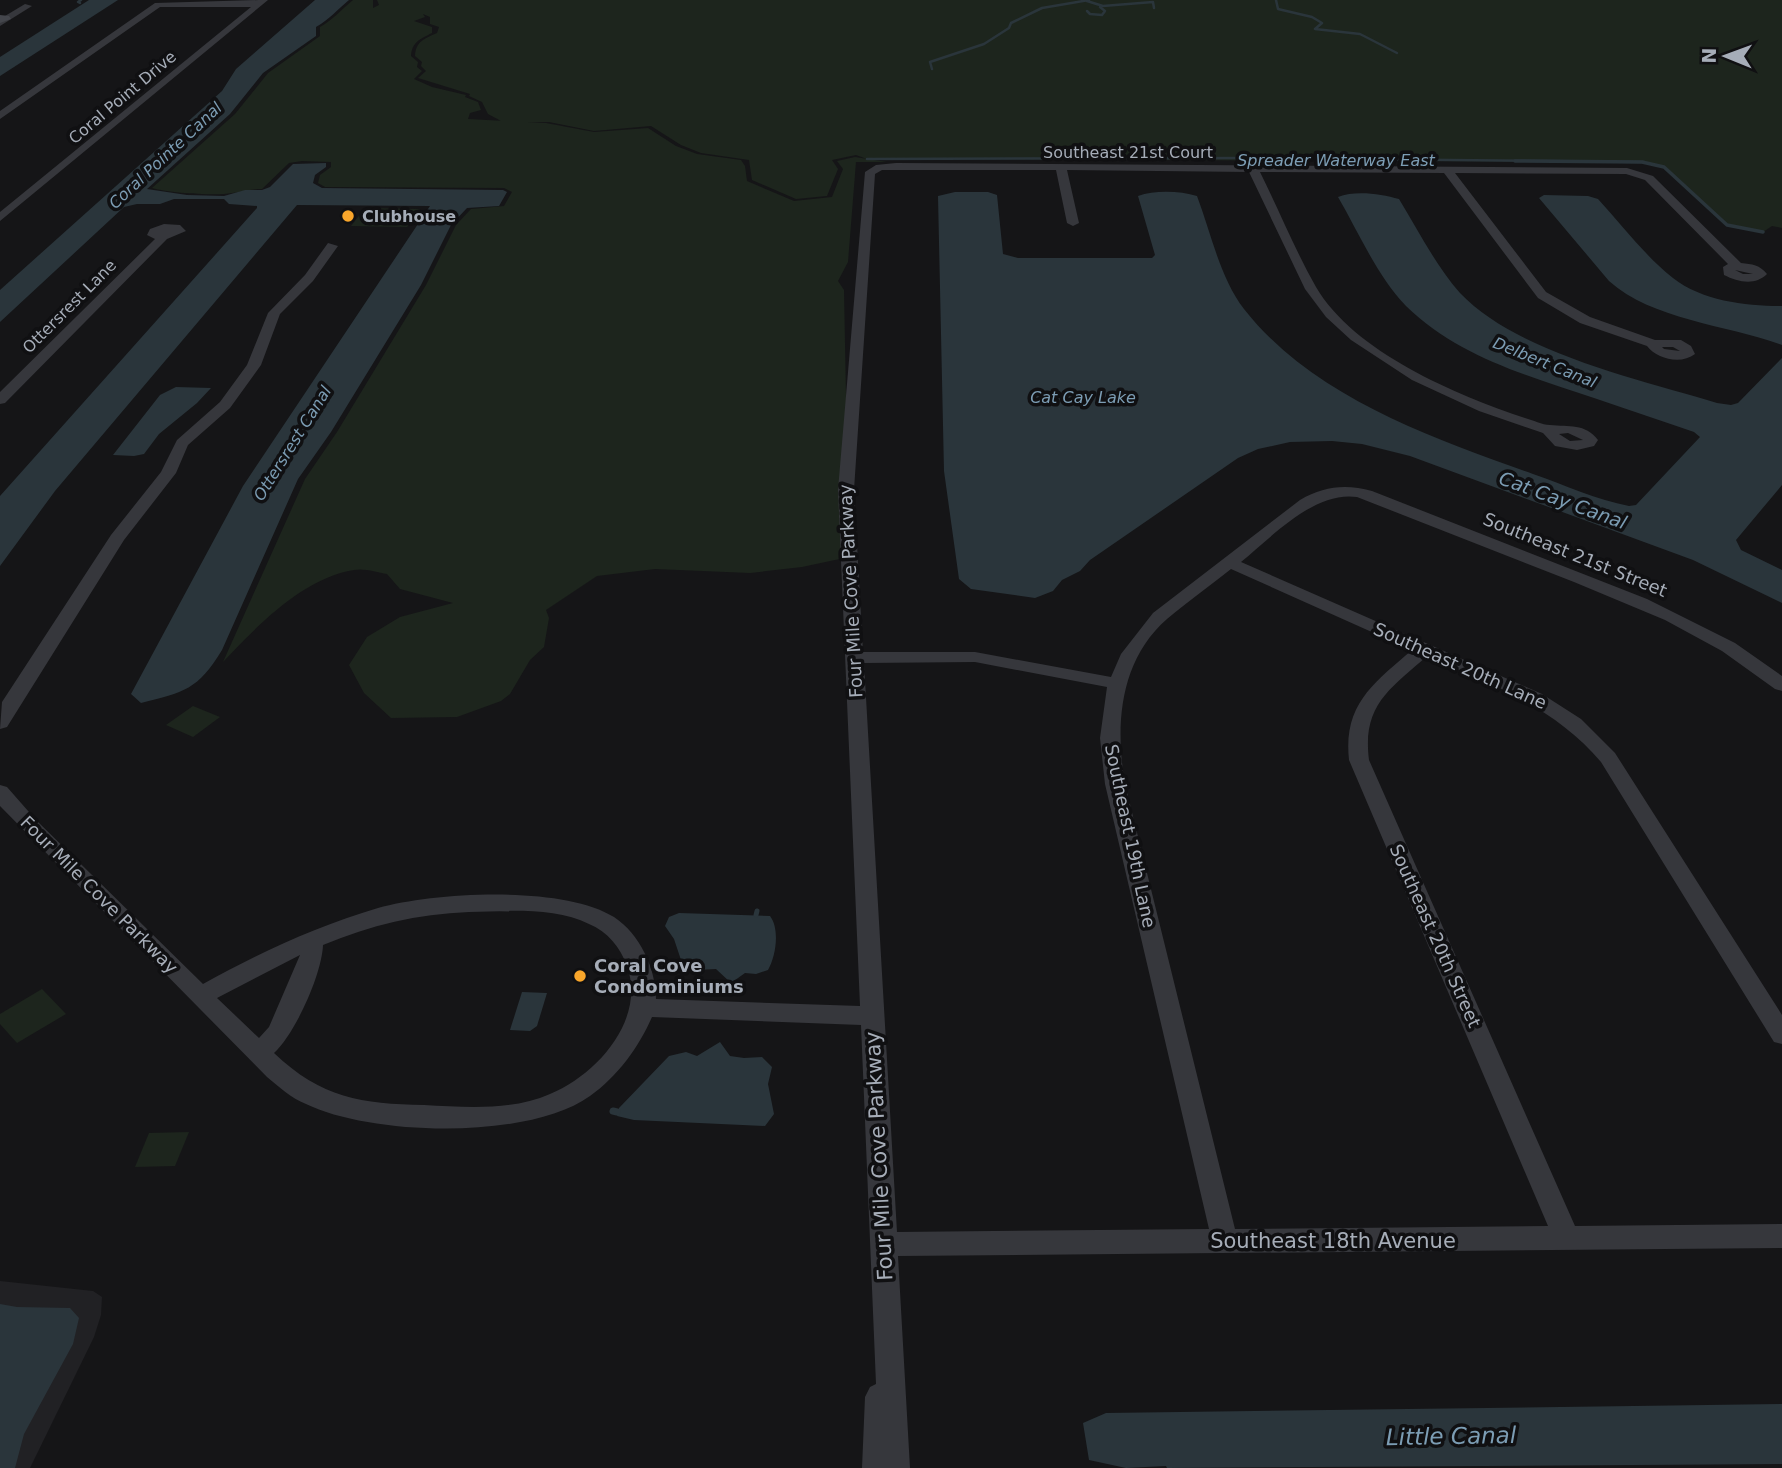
<svg xmlns="http://www.w3.org/2000/svg" width="1782" height="1468" viewBox="0 0 1782 1468" font-family="'DejaVu Sans',sans-serif">
  <style>
    .built { fill: #212124 }
    .green { fill: #1d251d }
    .water { fill: #2a353b }
    .lines { fill: none; stroke-linecap: round; stroke-linejoin: round }
    .stream-far3 { stroke: #2a353b; stroke-width: 2.5 }
    .stream-far2 { stroke: #2a353b; stroke-width: 3.5 }
    .stream-far1 { stroke: #2a353b; stroke-width: 5 }
    .stream { stroke: #2a353b; stroke-width: 7 }
    .street { fill: #36373c; fill-rule: evenodd }
    .secondary { fill: #44464c; fill-rule: evenodd }
    .poi-dot { fill: #f9a62b; stroke: #101012; stroke-width: 2.5 }
    .labels { text-anchor: middle; stroke-width: 7; stroke-linejoin: round; paint-order: stroke }
    .far-street-label { font-size: 16px; fill: #a6adb8; stroke: #101012 }
    .far-water-label { font-size: 16px; font-style: italic; fill: #7c9db4; stroke: #101012 }
    .far-poi-label { font-size: 16px; font-weight: bold; fill: #a6adb8; stroke: #101012; text-anchor: start }
    .street-label { font-size: 18px; fill: #a6adb8; stroke: #101012 }
    .poi-label { font-size: 18px; font-weight: bold; fill: #a6adb8; stroke: #101012; text-anchor: start }
    .water-label { font-size: 19px; font-style: italic; fill: #7c9db4; stroke: #101012 }
    .near-street-label { font-size: 21px; fill: #a6adb8; stroke: #101012 }
    .near-water-label { font-size: 23px; font-style: italic; fill: #7c9db4; stroke: #101012 }
  </style>
  <rect width="100%" height="100%" fill="#151517"/>
  <polygon class="built" points="0,1281 93,1291 102,1297 101,1315 94,1337 30,1468 0,1468"/>
  <g class="green">
    <path d="M353,0H373V8L379,5L377,0H1782V228L1772,226L1763,232L1727,225L1664,167L1642,162L867,159L856,155L832,160L838,169L827,196L796,199L752,180L749,160L701,153L681,145L651,126L594,131L549,122H503L488,114L482,102L469,96L470,94L418,78L426,71L421,66L422,62L415,56C416,41 424,39 437,33L439,27L430,24V17L423,14L425,17L414,21L432,27V33C420,39 412,42 411,56L418,62L417,67L422,71L414,79L432,87L466,95L465,97L478,102L481,110L470,113L468,119L546,123L594,132L648,128L676,146L697,154L741,160L745,166L747,181L794,201L832,197L843,169L837,161L855,157L887,162H856L848,262L838,281L844,290L849,557L802,567L750,573L655,569L597,576L546,610L549,618L544,647L530,660L510,694L501,701L457,717L391,718L364,693L349,665L367,637L400,617L453,603L400,589L387,574C377,572 364,568 354,570C303,578 257,626 223,662L305,479L337,432L426,285L456,225L471,209L504,206L512,192L504,188L325,187L318,183L320,175L331,167V162L302,161L289,163L262,189C249,189 237,193 224,194C206,195 169,193 152,188L235,114L268,73L320,36V27C334,19 341,10 353,0Z"/>
    <polygon points="365,208 420,209 407,227 351,226"/>
    <polygon points="193,706 220,717 193,737 166,725"/>
    <polygon points="42,989 66,1014 17,1043 0,1024 0,1014"/>
    <polygon points="189,1132 175,1166 135,1167 149,1133"/>
  </g>
  <g class="water">
    <polygon points="89,0 118,0 0,76 0,57"/>
    <path d="M315,0H349C337,10 330,19 316,27V36L263,73L230,114L147,189L187,195L224,196L245,190H262L270,187L293,164L326,163V167L315,175L313,183L322,188L503,190L507,192L499,206L467,208L451,225L421,285L331,432L298,479L222,650C198,690 184,692 141,703L131,694L243,486L430,206L297,205L55,491L0,566V496L257,208V206L229,204L224,199H174L160,204H137L124,207L0,322V290L222,91L236,69Z"/>
    <path d="M955,192H988L997,195L1003,254L1018,258H1152L1155,255L1138,196C1155,190 1180,191 1197,196C1211,233 1220,278 1244,309C1313,397 1432,438 1533,474C1565,485 1597,500 1629,506L1636,505L1700,437L1694,432C1662,421 1629,410 1597,399C1531,377 1458,357 1406,306C1377,276 1359,233 1338,197C1356,190 1381,194 1399,199C1418,230 1436,266 1460,293C1517,353 1639,379 1717,403L1731,405L1738,403L1782,358V485L1736,540L1741,550L1782,570V603L1693,560L1410,456L1362,444L1332,441L1290,442L1258,449L1238,458L1090,560L1080,571L1062,580L1053,591L1035,598L971,589L959,579L944,471L938,196Z"/>
    <path d="M1544,195L1588,196L1598,199C1622,225 1645,256 1673,278C1702,301 1746,306 1782,306V345C1728,325 1652,320 1609,281L1539,198Z"/>
    <polygon points="176,387 211,388 197,403 159,434 144,454 134,456 113,455 160,395"/>
    <path d="M679,913L770,916C780,929 776,956 768,970L756,974L745,973L731,983L716,969L695,970L682,963L674,939L665,926L669,917Z"/>
    <polygon points="522,992 547,993 537,1026 530,1031 510,1030"/>
    <polygon points="720,1042 730,1056 744,1058 762,1057 772,1067 768,1084 774,1114 765,1126 634,1120 617,1116 619,1108 669,1056 686,1052 697,1056"/>
    <polygon points="0,1304 17,1307 70,1308 79,1318 73,1344 24,1434 15,1468 0,1468"/>
    <polygon points="1782,1404 1782,1464 1167,1468 1166,1466 1126,1468 1089,1460 1083,1423 1106,1413"/>
  </g>
  <g class="lines">
    <g class="stream-far3">
      <polyline points="1276,0 1278,9 1312,17 1322,23 1315,29 1360,34 1397,53"/>
      <polyline points="1087,1 1103,6 1153,2 1154,8"/>
      <polyline points="80,3 78,2 81,0"/>
      <polyline points="1087,11 1090,14 1102,15 1105,11 1100,7"/>
      <polyline points="932,69 930,62 984,44 1009,28 1011,23 1042,8 1089,0"/>
      <polyline points="867,159 1247,158 1644,162"/>
    </g>
    <polyline class="stream-far2" points="1515,161 1642,162 1664,167 1727,225 1763,232"/>
    <polyline class="stream-far1" points="756,915 757,911"/>
    <polyline class="stream" points="613,1111 617,1112"/>
    <g class="street">
      <polygon points="259,0 268,0 0,221 0,212 251,7 160,7 0,119 0,111 155,3"/>
      <polygon points="25,4 32,6 0,26 0,19"/>
      <path d="M896,163L1627,168L1653,176L1741,263C1752,264 1760,265 1767,274C1755,286 1738,282 1724,275L1723,267L1728,264L1645,180L1626,174L1455,173L1546,292L1590,317L1655,340H1681L1691,346L1695,354C1681,365 1657,359 1647,346L1580,323L1538,298L1444,173L1260,172C1279,210 1295,250 1316,287C1354,352 1456,395 1525,418C1533,420 1542,425 1550,425C1569,427 1585,423 1598,440L1594,446L1577,450L1555,446L1543,433L1479,411L1412,380L1351,340L1326,317L1305,289L1249,172L1067,170L1079,223L1073,226L1067,223L1056,170H882L875,174L854,490L863,652H975L1111,677L1121,654L1153,613L1300,500C1324,486 1346,484 1372,491L1647,599L1735,643L1782,676V691L1775,689L1722,651L1665,620L1574,582L1357,497C1314,491 1273,536 1241,562L1542,694L1581,719L1615,753L1782,1015V1044L1774,1042L1601,762C1555,707 1491,684 1427,656C1390,689 1362,705 1369,760L1575,1226L1782,1224V1248L898,1256L910,1468H862L865,1397L870,1387L876,1384L861,1025L652,1017C639,1047 617,1077 590,1096C529,1140 372,1136 306,1104C291,1098 279,1087 267,1077L0,806V785L7,787L36,820L203,984C259,953 317,926 378,908C435,892 563,885 614,917C640,934 656,969 656,999L860,1006L838,490L865,172L876,165ZM1735,270L1753,274H1743ZM1662,347H1673L1680,351L1664,349ZM1568,433L1583,440L1570,441L1559,434ZM1231,569L1412,650C1374,683 1343,704 1349,760L1548,1226L1235,1229L1125,784C1115,726 1119,661 1167,619C1187,602 1210,586 1231,569ZM975,662L1107,687L1100,738L1105,784L1209,1229L897,1232L864,663ZM469,912C506,911 555,907 589,924C608,932 620,947 627,966C646,1019 598,1074 550,1094C512,1111 465,1107 424,1105C362,1104 321,1098 274,1053C295,1034 322,974 323,945C371,925 417,914 469,912ZM300,955L269,1027L259,1038L217,998Z"/>
      <polygon points="164,224 180,225 186,231 167,239 5,403 0,404 0,392 155,239 147,235 150,229"/>
      <polygon points="328,243 338,246 313,281 280,314 261,365 230,408 188,445 176,473 124,540 7,727 0,729 2,702 111,535 161,472 177,440 220,402 247,365 268,313 305,275"/>
    </g>
    <polygon class="secondary" points="0,15 9,16 11,19 0,23"/>
  </g>
  <g class="poi-dot">
    <circle cx="348" cy="216" r="7"/>
    <circle cx="580" cy="976" r="7"/>
  </g>
  <g class="labels">
    <g class="far-street-label">
      <text transform="translate(122 97) rotate(-40)" y="6">Coral Point Drive</text>
      <text x="1128" y="158">Southeast 21st Court</text>
      <text transform="translate(69 306) rotate(-45)" y="6">Ottersrest Lane</text>
    </g>
    <g class="far-water-label">
      <text transform="translate(165 155) rotate(-43)" y="6">Coral Pointe Canal</text>
      <text x="1336" y="166">Spreader Waterway East</text>
      <text transform="translate(1545 362) rotate(22)" y="6">Delbert Canal</text>
      <text x="1083" y="403">Cat Cay Lake</text>
      <text transform="translate(292 443) rotate(-58)" y="6">Ottersrest Canal</text>
    </g>
    <g class="far-poi-label">
      <text x="362" y="222">Clubhouse</text>
    </g>
    <g class="street-label">
      <text transform="translate(1575 555) rotate(22)" y="6">Southeast 21st Street</text>
      <text transform="translate(851 591) rotate(-93)" y="6">Four Mile Cove Parkway</text>
      <text transform="translate(1460 666) rotate(24)" y="6">Southeast 20th Lane</text>
      <text transform="translate(1130 836) rotate(78)" y="6">Southeast 19th Lane</text>
      <text transform="translate(99 895) rotate(45)" y="6">Four Mile Cove Parkway</text>
      <text transform="translate(1435 936) rotate(66)" y="6">Southeast 20th Street</text>
    </g>
    <g class="poi-label">
      <text x="594" y="972">Coral Cove<tspan x="594" dy="21">Condominiums</tspan></text>
    </g>
    <g class="water-label">
      <text transform="translate(1563 500) rotate(20)" y="7">Cat Cay Canal</text>
    </g>
    <g class="near-street-label">
      <text transform="translate(879 1156) rotate(-93)" y="7">Four Mile Cove Parkway</text>
      <text x="1333" y="1248">Southeast 18th Avenue</text>
    </g>
    <g class="near-water-label">
      <text transform="translate(1451 1436) rotate(-1)" y="8">Little Canal</text>
    </g>
  </g>
  <g transform="translate(1726 56) rotate(271)" stroke="#101012" stroke-width="5" paint-order="stroke">
  <path d="M0-5L12 26L0 18L-12 26Z" fill="#a6adb8"/>
  <text y="-10" font-size="19" font-weight="bold" text-anchor="middle" fill="#a6adb8">N</text>
  </g>
</svg>
